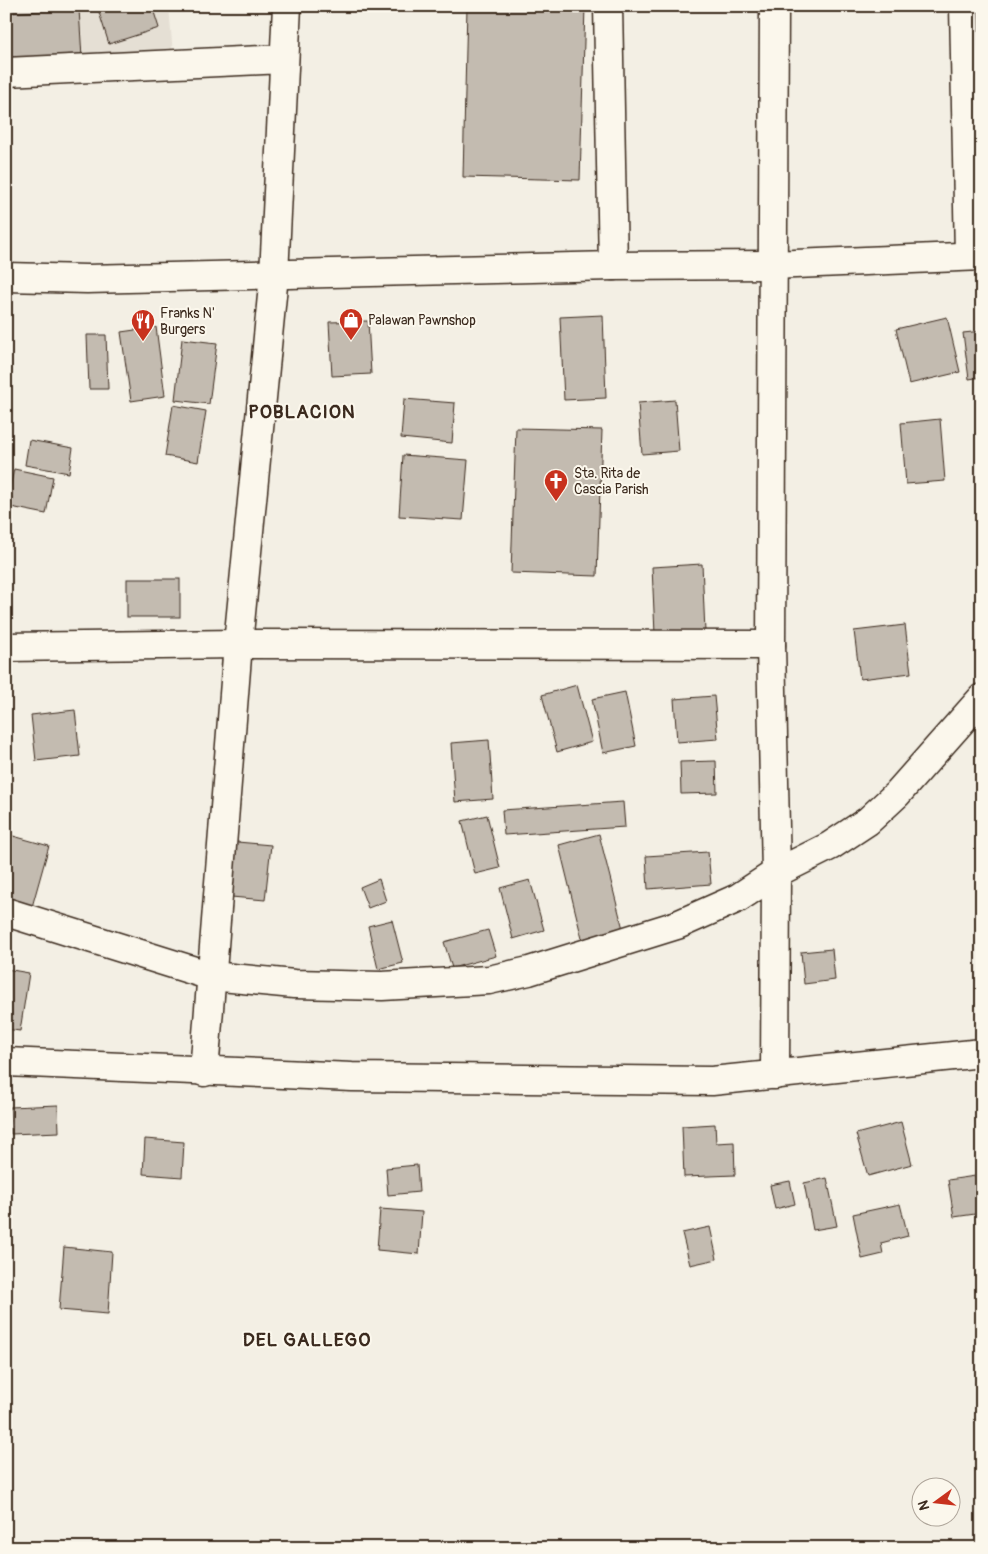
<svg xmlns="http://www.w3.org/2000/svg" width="988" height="1554" viewBox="0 0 988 1554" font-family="Pangolin,sans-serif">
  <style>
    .built { fill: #e5dfd4 }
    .building { fill: #c3bbb0; stroke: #3b2a1e }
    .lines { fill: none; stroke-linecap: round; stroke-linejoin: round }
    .minor-casing { stroke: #3b2a1e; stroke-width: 31 }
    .minor { stroke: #fbf7ec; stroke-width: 28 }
    .labels { text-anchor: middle; stroke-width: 4; stroke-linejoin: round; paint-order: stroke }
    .poi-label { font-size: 14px; fill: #3b2a1e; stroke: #fbf7ec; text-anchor: start }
    .district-label { font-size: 19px; font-weight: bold; letter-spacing: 1px; fill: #3b2a1e; stroke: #fbf7ec }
  </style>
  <rect width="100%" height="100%" fill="#f3efe4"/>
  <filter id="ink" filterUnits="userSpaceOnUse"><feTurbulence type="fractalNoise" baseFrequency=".02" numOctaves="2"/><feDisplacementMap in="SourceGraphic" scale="10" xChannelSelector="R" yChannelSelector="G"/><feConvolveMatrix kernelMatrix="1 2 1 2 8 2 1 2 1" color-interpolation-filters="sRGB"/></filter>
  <g filter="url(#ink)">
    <polygon class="built" points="6,6 169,6 173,56 6,63"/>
    <g class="building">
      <polygon points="97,6 152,6 159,28 109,44"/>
      <polygon points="467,6 585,6 580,180 463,177"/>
      <polygon points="79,9 82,58 6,61 6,13"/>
      <polygon points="603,315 606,398 564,400 560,317"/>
      <polygon points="947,317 960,372 909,384 896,329"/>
      <polygon points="368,321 371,374 332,376 329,322"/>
      <polygon points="156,327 165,396 131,401 121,332"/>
      <polygon points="982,331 982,377 969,379 963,333"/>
      <polygon points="87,335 106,335 108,389 89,389"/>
      <polygon points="182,339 217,343 209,404 175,400"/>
      <polygon points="404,399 455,403 452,443 401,438"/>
      <polygon points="675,400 679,451 642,454 638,403"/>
      <polygon points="173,405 206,411 198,462 165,456"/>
      <polygon points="940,419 945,481 906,484 901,423"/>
      <polygon points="516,428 602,430 597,576 511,573"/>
      <polygon points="29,440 73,448 69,473 25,465"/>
      <polygon points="403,455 468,460 463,520 399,516"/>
      <polygon points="14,469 53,477 46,514 6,506"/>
      <polygon points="702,564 705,632 655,634 652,567"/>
      <rect x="127" y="579" width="53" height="38"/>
      <polygon points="905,625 911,673 860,679 854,631"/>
      <polygon points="577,685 592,742 557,752 542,695"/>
      <polygon points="625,692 636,746 603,753 592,699"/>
      <polygon points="714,696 718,739 677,742 674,699"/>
      <polygon points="75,710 80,756 36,761 31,715"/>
      <polygon points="489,740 493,799 455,802 451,743"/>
      <polygon points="716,761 717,793 681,794 680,762"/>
      <polygon points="623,802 625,827 504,835 502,810"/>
      <polygon points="487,815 500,868 475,874 462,821"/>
      <polygon points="6,834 49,846 30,914 6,907"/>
      <polygon points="599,834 625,937 584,947 559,845"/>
      <polygon points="226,841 271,845 265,900 220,896"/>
      <polygon points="708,852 711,884 648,889 646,856"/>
      <polygon points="379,879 386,901 368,908 360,887"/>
      <polygon points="530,880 544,930 513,939 500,888"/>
      <polygon points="392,920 403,963 378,969 368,926"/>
      <polygon points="488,930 496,956 452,968 444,942"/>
      <polygon points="832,949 835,980 804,984 801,952"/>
      <polygon points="6,969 29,973 20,1031 6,1029"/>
      <polygon points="58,1105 59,1132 11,1134 10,1107"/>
      <polygon points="901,1122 912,1164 868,1176 856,1134"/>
      <polygon points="715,1124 716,1143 734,1142 735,1175 684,1177 682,1126"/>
      <polygon points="145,1139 184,1142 182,1177 143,1174"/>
      <polygon points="417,1165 419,1192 388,1195 386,1168"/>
      <polygon points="982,1175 982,1213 954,1217 948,1180"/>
      <polygon points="827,1178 837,1226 813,1230 804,1183"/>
      <polygon points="790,1181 795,1204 775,1209 770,1185"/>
      <polygon points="900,1204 908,1236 881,1243 883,1254 862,1259 853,1214"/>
      <polygon points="380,1209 422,1212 419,1254 377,1250"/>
      <polygon points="710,1227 717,1259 690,1265 682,1233"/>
      <polygon points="64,1247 112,1252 108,1314 59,1310"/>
    </g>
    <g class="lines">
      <g class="minor-casing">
        <g id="minor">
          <polyline points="608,6 613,266"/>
          <polyline points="774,6 771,645 776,873 775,1075"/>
          <polyline points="964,6 969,256"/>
          <polyline points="6,72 284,59"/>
          <polyline points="6,277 87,279 613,266 772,265 982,256"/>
          <polyline points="6,647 238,644 771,645"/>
          <polyline points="6,912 211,976 294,984 382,986 489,980 529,971 677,925 738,898 776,873 830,846 868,821 897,794 982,698"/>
          <polyline points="6,1062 352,1077 712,1081 982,1053"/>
          <polyline points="204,1072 238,644 274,275 287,6"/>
        </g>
      </g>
      <use href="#minor" class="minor"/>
    </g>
  </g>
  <defs>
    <g id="shop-pin" transform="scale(1.25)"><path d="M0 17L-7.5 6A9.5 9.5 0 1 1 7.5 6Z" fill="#c8321e" stroke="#fbf7ec"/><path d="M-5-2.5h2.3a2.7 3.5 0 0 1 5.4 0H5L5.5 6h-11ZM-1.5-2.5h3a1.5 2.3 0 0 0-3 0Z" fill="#fff"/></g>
    <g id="restaurant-pin" transform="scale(1.25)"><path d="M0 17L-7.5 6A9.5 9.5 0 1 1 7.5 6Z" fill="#c8321e" stroke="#fbf7ec"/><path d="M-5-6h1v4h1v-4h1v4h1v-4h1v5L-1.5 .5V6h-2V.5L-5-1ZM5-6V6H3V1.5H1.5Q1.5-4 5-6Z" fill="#fff"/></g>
    <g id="church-pin" transform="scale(1.25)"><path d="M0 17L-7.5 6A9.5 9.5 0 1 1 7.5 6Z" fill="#c8321e" stroke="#fbf7ec"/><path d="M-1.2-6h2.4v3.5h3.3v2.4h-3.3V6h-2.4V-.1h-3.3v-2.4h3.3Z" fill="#fff"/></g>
  </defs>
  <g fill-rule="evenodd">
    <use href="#shop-pin" x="351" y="320"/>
    <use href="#restaurant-pin" x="143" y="321"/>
    <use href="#church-pin" x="556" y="481"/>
  </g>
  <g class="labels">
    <g class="poi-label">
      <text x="160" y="318">Franks N'<tspan x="160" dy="16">Burgers</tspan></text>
      <text x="368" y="325">Palawan Pawnshop</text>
      <text x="574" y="478">Sta. Rita de<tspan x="574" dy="16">Cascia Parish</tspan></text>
    </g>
    <g class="district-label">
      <text x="302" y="418">POBLACION</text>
      <text x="307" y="1346">DEL GALLEGO</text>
    </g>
  </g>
  <rect width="988" height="1554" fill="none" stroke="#fbf7ec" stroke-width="25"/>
  <rect x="12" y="12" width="963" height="1529" fill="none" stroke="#3b2a1e" stroke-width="2" filter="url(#ink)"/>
  <g transform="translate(936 1502) rotate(255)"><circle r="24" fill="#fbf7ec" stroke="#aea59a"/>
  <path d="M0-4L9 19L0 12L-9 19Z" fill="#c8321e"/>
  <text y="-8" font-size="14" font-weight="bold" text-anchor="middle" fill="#3b2a1e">N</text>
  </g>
</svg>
